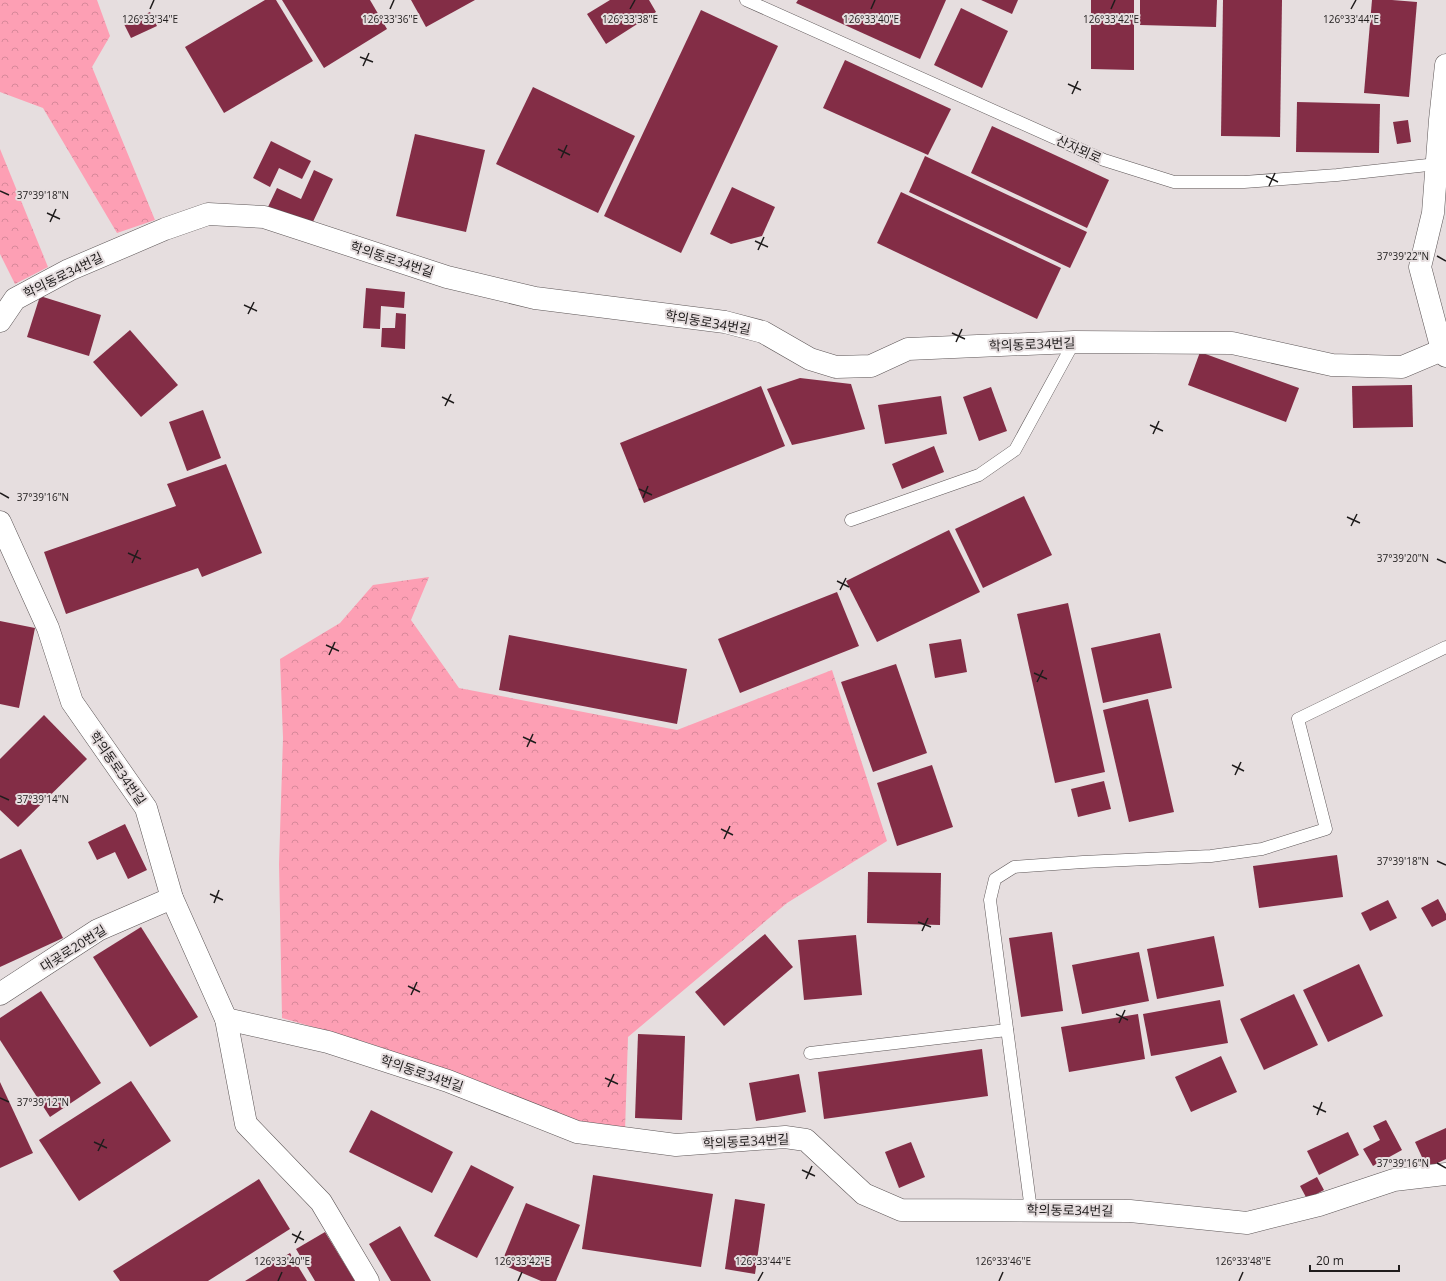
<svg xmlns="http://www.w3.org/2000/svg" width="1446" height="1281" viewBox="0 0 1446 1281" font-family="'Open Sans','Noto Sans KR',sans-serif">
  <style>
    .forest { fill: url(#forest-crowns) }
    .building { fill: #832d46 }
    .lines { fill: none; stroke-linecap: round; stroke-linejoin: round }
    .lane-casing { stroke: #5d5657; stroke-width: 13 }
    .street-casing { stroke: #5d5657; stroke-width: 23 }
    .lane { stroke: #fff; stroke-width: 12 }
    .street { stroke: #fff; stroke-width: 22 }
    .ticks { fill: none; stroke: #1f1c1c; stroke-width: 1.5 }
    .labels { text-anchor: middle; stroke-width: 4; stroke-linejoin: round; paint-order: stroke }
    .street-label { font-size: 13px; fill: #1f1c1c; stroke: #e6dedf }
    .ticks-label { font-size: 10px; text-anchor: middle; fill: #1f1c1c; stroke: #e6dedf; stroke-width: 4; stroke-linejoin: round; paint-order: stroke }
  </style>
  <defs>
    <pattern id="forest-crowns" width="20" height="18" patternUnits="userSpaceOnUse"><rect width="20" height="18" fill="#fd9fb4"/><path d="M2 6a3 3 0 1 1 6 0M12 15a3 3 0 1 1 6 0" fill="none" stroke="#d8889a"/></pattern>
  </defs>
  <rect width="100%" height="100%" fill="#e6dedf"/>
  <g class="forest">
    <polygon points="0,0 97,0 110,36 92,67 155,220 117,233 43,108 0,92"/>
    <polygon points="0,149 48,267 15,284 0,254"/>
    <polygon points="429,577 411,620 459,688 677,730 832,670 887,841 787,903 628,1037 625,1131 569,1120 476,1080 368,1043 282,1018 279,864 283,738 280,659 340,623 373,585"/>
  </g>
  <g class="building">
    <polygon points="265,0 276,0 313,61 224,113 185,47"/>
    <polygon points="282,0 370,0 387,29 324,68"/>
    <polygon points="411,0 475,0 426,27"/>
    <polygon points="610,0 649,0 656,12 606,44 587,14"/>
    <polygon points="798,0 946,0 920,59 796,3"/>
    <polygon points="981,0 1018,0 1012,14"/>
    <polygon points="1091,0 1134,0 1134,70 1091,69"/>
    <polygon points="1140,0 1217,0 1216,27 1140,25"/>
    <polygon points="1223,0 1282,0 1280,137 1221,136"/>
    <polygon points="1372,0 1392,0 1417,2 1409,97 1364,93"/>
    <polygon points="961,8 1008,31 982,88 934,65"/>
    <polygon points="701,10 778,46 681,253 604,216"/>
    <polygon points="150,12 157,26 131,38 124,24"/>
    <polygon points="845,60 951,109 928,155 823,108"/>
    <polygon points="533,87 635,136 598,213 496,164"/>
    <polygon points="1297,102 1380,104 1379,153 1296,152"/>
    <polygon points="1408,120 1411,142 1397,144 1393,122"/>
    <polygon points="992,126 1109,180 1087,228 971,173"/>
    <polygon points="415,134 485,150 466,232 396,216"/>
    <polygon points="271,141 311,161 302,179 279,168 270,187 253,178"/>
    <polygon points="925,156 1087,232 1070,268 909,192"/>
    <polygon points="314,170 333,179 311,226 268,207 277,188 301,199"/>
    <polygon points="732,187 775,207 762,236 731,244 710,234"/>
    <polygon points="901,192 1061,268 1037,319 877,243"/>
    <polygon points="366,288 405,292 404,308 381,306 380,329 363,328"/>
    <polygon points="40,296 101,315 89,356 27,337"/>
    <polygon points="396,313 406,314 405,349 381,347 382,328 395,328"/>
    <polygon points="130,330 178,385 141,417 93,362"/>
    <polygon points="1200,352 1299,388 1286,422 1188,385"/>
    <polygon points="800,378 851,384 865,429 792,445 767,389"/>
    <polygon points="1412,385 1413,427 1353,428 1352,386"/>
    <polygon points="761,386 785,446 644,503 620,443"/>
    <polygon points="991,387 1007,431 979,441 963,397"/>
    <polygon points="941,396 947,434 885,444 878,405"/>
    <polygon points="203,410 221,458 187,471 169,422"/>
    <polygon points="934,446 944,472 902,489 892,464"/>
    <polygon points="226,464 262,553 202,577 198,568 66,614 44,552 176,506 167,484"/>
    <polygon points="1024,496 1052,555 983,588 955,529"/>
    <polygon points="949,530 980,592 877,642 846,581"/>
    <polygon points="837,592 859,646 740,693 718,639"/>
    <polygon points="1068,603 1105,772 1055,783 1017,614"/>
    <polygon points="0,621 35,628 19,708 0,704"/>
    <polygon points="1160,633 1172,688 1103,703 1091,648"/>
    <polygon points="509,635 687,669 677,724 499,690"/>
    <polygon points="961,639 967,672 935,678 929,644"/>
    <polygon points="896,664 927,753 873,772 841,682"/>
    <polygon points="1148,699 1174,812 1129,822 1103,710"/>
    <polygon points="44,715 87,759 18,827 0,810 0,759"/>
    <polygon points="932,765 953,827 897,846 877,783"/>
    <polygon points="1104,781 1111,809 1078,817 1071,789"/>
    <polygon points="125,824 147,870 128,879 115,852 97,860 88,842"/>
    <polygon points="21,849 63,938 0,967 0,859"/>
    <polygon points="1337,855 1343,897 1259,908 1253,866"/>
    <polygon points="868,872 941,873 940,925 867,923"/>
    <polygon points="1438,899 1446,914 1446,920 1432,927 1421,908"/>
    <polygon points="1388,900 1397,918 1370,931 1361,913"/>
    <polygon points="141,927 198,1017 150,1047 93,957"/>
    <polygon points="1052,932 1063,1011 1021,1017 1009,938"/>
    <polygon points="765,934 793,967 724,1026 695,992"/>
    <polygon points="856,935 862,995 804,1000 798,940"/>
    <polygon points="1214,936 1224,986 1157,999 1147,949"/>
    <polygon points="1139,952 1149,1001 1082,1014 1072,965"/>
    <polygon points="1359,964 1383,1016 1328,1042 1303,990"/>
    <polygon points="41,991 101,1083 50,1117 0,1040 0,1018"/>
    <polygon points="1294,994 1318,1045 1264,1070 1240,1019"/>
    <polygon points="1220,1000 1228,1043 1151,1056 1143,1014"/>
    <polygon points="1138,1014 1145,1059 1069,1072 1061,1027"/>
    <polygon points="638,1034 685,1036 682,1120 635,1118"/>
    <polygon points="982,1049 988,1096 824,1119 818,1072"/>
    <polygon points="1221,1056 1237,1092 1191,1112 1175,1077"/>
    <polygon points="799,1074 806,1112 756,1121 749,1083"/>
    <polygon points="131,1081 171,1141 79,1201 39,1140"/>
    <polygon points="0,1082 33,1153 0,1168"/>
    <polygon points="371,1110 453,1152 432,1193 349,1152"/>
    <polygon points="1386,1120 1402,1150 1373,1166 1363,1149 1380,1140 1373,1126"/>
    <polygon points="1446,1128 1446,1159 1427,1168 1415,1142"/>
    <polygon points="1348,1132 1359,1155 1319,1175 1307,1151"/>
    <polygon points="911,1142 925,1177 899,1188 885,1152"/>
    <polygon points="471,1165 514,1187 477,1258 434,1236"/>
    <polygon points="593,1175 713,1194 701,1267 582,1249"/>
    <polygon points="1317,1177 1324,1190 1307,1199 1300,1186"/>
    <polygon points="259,1179 290,1229 208,1281 120,1281 113,1271"/>
    <polygon points="735,1199 765,1204 755,1274 725,1269"/>
    <polygon points="526,1203 580,1225 556,1281 541,1281 501,1264"/>
    <polygon points="400,1226 431,1281 391,1281 369,1244"/>
    <polygon points="325,1232 355,1281 315,1281 296,1249"/>
    <polygon points="290,1253 307,1281 245,1281"/>
  </g>
  <g class="lines">
    <g class="lane-casing">
      <g id="lane">
        <polyline points="746,0 1104,160 1174,182 1244,182 1337,175 1437,164"/>
        <polyline points="851,520 979,475 1015,450 1074,342"/>
        <polyline points="810,1053 1007,1030"/>
        <polyline points="1031,1210 990,900 995,879 1014,867 1083,862 1211,856 1262,849 1326,829 1298,719 1446,647"/>
      </g>
    </g>
    <g class="street-casing">
      <g id="street">
        <polyline points="1446,65 1440,120 1433,213 1420,267 1442,350 1446,356"/>
        <polyline points="0,321 15,299 69,270 165,229 208,214 264,217 447,277 535,298 725,322 763,332 810,359 836,367 871,366 908,349 1074,342 1232,343 1332,365 1402,367 1442,350"/>
        <polyline points="0,522 48,628 72,702 146,808 172,898 226,1019 246,1124 321,1202 368,1281"/>
        <polyline points="0,994 98,930 172,898"/>
        <polyline points="226,1019 328,1042 448,1081 577,1132 676,1145 785,1137 806,1140 864,1194 901,1210 1130,1211 1247,1223 1319,1205 1394,1180 1446,1174"/>
      </g>
    </g>
    <use href="#lane" class="lane"/>
    <use href="#street" class="street"/>
  </g>
  <path class="ticks" d="M150,9L154,0M390,9L394,0M630,9L635,0M871,9L875,0M1111,9L1115,0M1351,9L1356,0M360,57L373,62M363,66L369,53M1068,84L1081,90M1072,94L1078,81M558,149L570,155M561,158L567,145M1266,176L1278,182M1269,186L1275,173M0,191L9,195M47,213L60,219M50,222L56,209M755,241L768,247M758,250L764,237M1437,256L1446,261M244,305L257,311M248,314L254,302M952,333L965,339M956,342L962,329M442,397L454,403M445,406L451,394M1150,425L1163,431M1153,434L1159,421M639,489L652,495M0,493L9,498M643,498L648,486M1347,517L1360,523M1351,526L1357,514M128,553L141,559M1437,559L1446,563M132,563L138,550M837,581L849,587M840,590L846,578M326,645L339,651M329,655L335,642M1034,673L1047,679M1037,682L1043,670M523,737L536,743M527,747L533,734M1232,765L1244,771M1235,775L1241,762M0,796L9,800M721,829L733,835M724,839L730,826M1437,861L1446,865M210,894L223,900M214,903L219,890M918,922L931,927M922,931L928,918M408,986L420,992M411,995L417,982M1116,1014L1128,1020M1119,1023L1125,1010M605,1078L618,1084M608,1087L614,1074M0,1098L9,1102M1313,1106L1326,1112M1317,1115L1322,1102M94,1142L107,1148M98,1151L104,1139M1437,1163L1446,1168M802,1170L815,1176M806,1179L812,1166M292,1234L304,1240M295,1243L301,1231M278,1281L282,1272M518,1281L522,1272M758,1281L763,1272M999,1281L1003,1272M1239,1281L1243,1272"/>
  <g class="labels">
    <g class="street-label">
      <text transform="translate(1079 149) rotate(24)" y="5">산자뫼로</text>
      <text transform="translate(392 259) rotate(18)" y="5">학의동로34번길</text>
      <text transform="translate(63 275) rotate(-26)" y="5">학의동로34번길</text>
      <text transform="translate(708 322) rotate(10)" y="5">학의동로34번길</text>
      <text transform="translate(1032 344) rotate(-2)" y="5">학의동로34번길</text>
      <text transform="translate(118 768) rotate(55)" y="5">학의동로34번길</text>
      <text transform="translate(73 948) rotate(-32)" y="5">대곶로20번길</text>
      <text transform="translate(422 1073) rotate(19)" y="5">학의동로34번길</text>
      <text transform="translate(746 1141) rotate(-3)" y="5">학의동로34번길</text>
      <text transform="translate(1070 1210) rotate(1)" y="5">학의동로34번길</text>
    </g>
  </g>
  <g class="ticks-label">
    <text x="150" y="23">126°33'34"E</text>
    <text x="390" y="23">126°33'36"E</text>
    <text x="630" y="23">126°33'38"E</text>
    <text x="871" y="23">126°33'40"E</text>
    <text x="1111" y="23">126°33'42"E</text>
    <text x="1351" y="23">126°33'44"E</text>
    <text x="43" y="199">37°39'18"N</text>
    <text x="1403" y="260">37°39'22"N</text>
    <text x="43" y="501">37°39'16"N</text>
    <text x="1403" y="562">37°39'20"N</text>
    <text x="43" y="803">37°39'14"N</text>
    <text x="1403" y="865">37°39'18"N</text>
    <text x="43" y="1106">37°39'12"N</text>
    <text x="1403" y="1167">37°39'16"N</text>
    <text x="282" y="1265">126°33'40"E</text>
    <text x="522" y="1265">126°33'42"E</text>
    <text x="763" y="1265">126°33'44"E</text>
    <text x="1003" y="1265">126°33'46"E</text>
    <text x="1243" y="1265">126°33'48"E</text>
  </g>
  <path d="M1310 1265v6h89v-6" fill="none" stroke="#1f1c1c" stroke-width="2"/>
  <text x="1316" y="1265" font-size="12" fill="#1f1c1c" stroke="#e6dedf" stroke-width="3" paint-order="stroke">20 m</text>
</svg>
